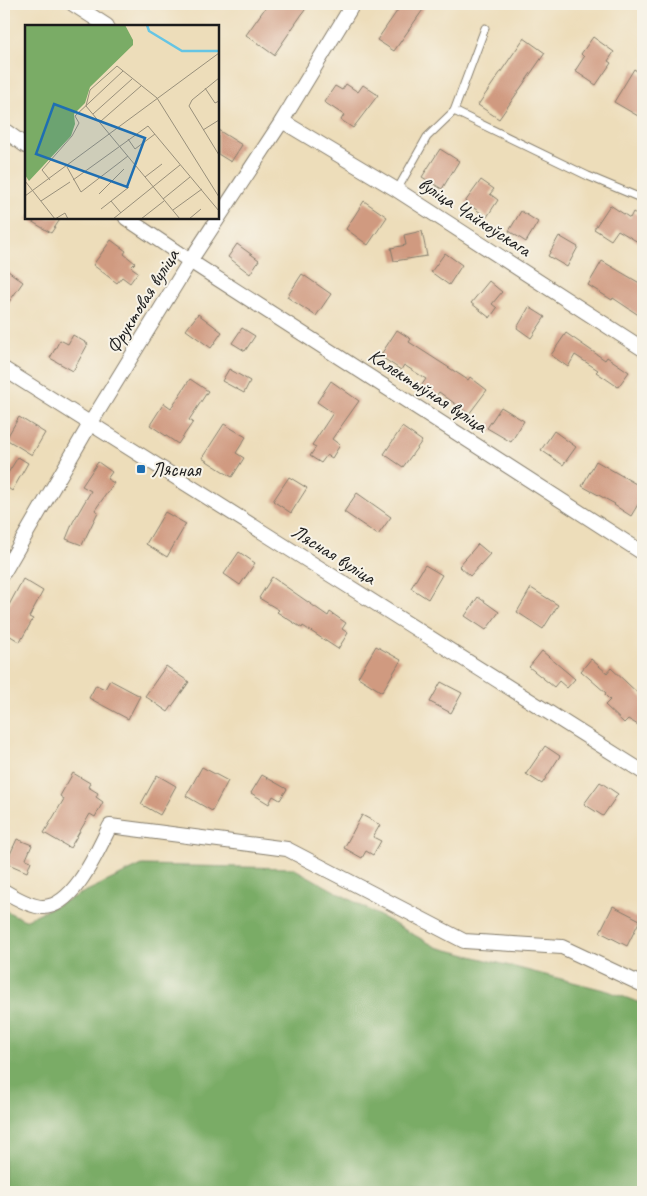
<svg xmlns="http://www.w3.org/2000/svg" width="647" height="1196" viewBox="0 0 647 1196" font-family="Caveat,sans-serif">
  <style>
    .forest { fill: #7aac66; stroke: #4b6441 }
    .building { fill: #d09a80 }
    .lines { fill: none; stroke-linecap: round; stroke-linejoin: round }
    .lane-casing { stroke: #847c6b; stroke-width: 9 }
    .street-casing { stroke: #847c6b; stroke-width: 16 }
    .lane { stroke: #fff; stroke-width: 7 }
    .street { stroke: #fff; stroke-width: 14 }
    .poi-dot { fill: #1f6fb2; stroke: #f7f3e8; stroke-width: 2 }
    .labels { text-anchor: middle; stroke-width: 4; stroke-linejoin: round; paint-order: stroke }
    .street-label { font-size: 20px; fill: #1c1c1c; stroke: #f7f3e8 }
    .poi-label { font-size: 20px; fill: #1c1c1c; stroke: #f7f3e8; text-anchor: start }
    .inset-river { fill: none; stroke: #66c5e4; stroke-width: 2.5 }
    .inset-road { fill: none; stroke: #99907b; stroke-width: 1 }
    .view { fill: #1f6fb2; fill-opacity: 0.15; stroke: #1f6fb2; stroke-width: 2.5 }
    .inset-edge { fill: none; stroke: #1c1c1c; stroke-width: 2.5 }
  </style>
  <rect width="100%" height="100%" fill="#f7f3e8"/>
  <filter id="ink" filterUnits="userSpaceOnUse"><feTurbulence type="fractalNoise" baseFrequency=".02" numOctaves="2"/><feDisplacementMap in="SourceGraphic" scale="10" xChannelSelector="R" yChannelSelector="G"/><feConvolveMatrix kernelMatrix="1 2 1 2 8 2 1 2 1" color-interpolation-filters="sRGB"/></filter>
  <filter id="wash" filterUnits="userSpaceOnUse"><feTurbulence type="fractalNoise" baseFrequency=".0096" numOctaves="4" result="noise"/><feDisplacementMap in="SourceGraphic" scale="20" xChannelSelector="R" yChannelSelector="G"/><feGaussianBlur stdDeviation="1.12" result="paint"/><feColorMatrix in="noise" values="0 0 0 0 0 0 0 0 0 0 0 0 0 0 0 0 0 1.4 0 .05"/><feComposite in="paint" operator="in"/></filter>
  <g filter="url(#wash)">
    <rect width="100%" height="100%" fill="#edddba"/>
    <polygon class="forest" points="142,865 293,868 436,947 608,991 643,1004 643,1192 4,1192 4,910 25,920"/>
    <g id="blocks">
      <g class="building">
        <polygon points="268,4 309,4 274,55 246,35"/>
        <polygon points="402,4 427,4 394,51 377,40"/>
        <polygon points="593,37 614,52 608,61 611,63 596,85 575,71 584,57 581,54"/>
        <polygon points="524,38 545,53 499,119 478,105"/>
        <polygon points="634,69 643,75 643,108 638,116 614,102"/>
        <polygon points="346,84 358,92 363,85 378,95 353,128 341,120 344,115 324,102 335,86 342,90"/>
        <polygon points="218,130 242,145 231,162 218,154"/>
        <polygon points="440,149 459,161 442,189 422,177"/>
        <polygon points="481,180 494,189 490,194 498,200 487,217 465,202"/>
        <polygon points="364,201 387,217 368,245 346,229"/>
        <polygon points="610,205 630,218 633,212 643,218 643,245 618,230 611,240 594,229"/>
        <polygon points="521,211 538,222 526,242 509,231"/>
        <polygon points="26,218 61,218 51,233"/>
        <polygon points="422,231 427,256 394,261 391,248 406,245 404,235"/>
        <polygon points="559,236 578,247 567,267 548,256"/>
        <polygon points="111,240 126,251 124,254 135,263 131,267 138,272 130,283 122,277 117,283 93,265"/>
        <polygon points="237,244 259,260 250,274 228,257"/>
        <polygon points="445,253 462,265 449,285 431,272"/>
        <polygon points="602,261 643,285 643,318 613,298 612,300 588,285"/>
        <polygon points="4,268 23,282 4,309"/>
        <polygon points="302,274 331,294 316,316 287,297"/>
        <polygon points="489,281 502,292 492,304 497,308 490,318 471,303"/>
        <polygon points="529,307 545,317 531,338 517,328"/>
        <polygon points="198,314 222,332 211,348 186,330"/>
        <polygon points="242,328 255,336 245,351 232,343"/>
        <polygon points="397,330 411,339 409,342 468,380 470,377 487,390 469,414 439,392 436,396 421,386 426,379 404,365 401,370 380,356"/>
        <polygon points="566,333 605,360 607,357 629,372 618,387 596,372 598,370 575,355 568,367 551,355"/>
        <polygon points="73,335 88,344 73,371 50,358 60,340 68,344"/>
        <polygon points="229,369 250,381 244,393 222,381"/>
        <polygon points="190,379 208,391 189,420 193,422 178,444 150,425 164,403 171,408"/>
        <polygon points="331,381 359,401 332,439 340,445 332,458 327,455 321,463 310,456 316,447 312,445 333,413 317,402"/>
        <polygon points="501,407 524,421 511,442 487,428"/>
        <polygon points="19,417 45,433 32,455 6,439"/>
        <polygon points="224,424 246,437 236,453 244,458 232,477 202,458"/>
        <polygon points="402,427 422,441 403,467 384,454"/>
        <polygon points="554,431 576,447 563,465 541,450"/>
        <polygon points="18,457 28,463 12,491 4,485 4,470 8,473"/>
        <polygon points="596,461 643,488 643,496 631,516 614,505 615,504 582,486"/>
        <polygon points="98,462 112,472 107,479 114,483 95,510 98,512 82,545 66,539 73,522 91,491 82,486"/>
        <polygon points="289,477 307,488 291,513 273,501"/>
        <polygon points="357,493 391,517 378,535 344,512"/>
        <polygon points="165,512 186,524 167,557 146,544"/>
        <polygon points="478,544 490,554 470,576 459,566"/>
        <polygon points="239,552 255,563 240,585 224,574"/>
        <polygon points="425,565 442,575 428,599 411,588"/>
        <polygon points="272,577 328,616 330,612 346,623 342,629 348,633 338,649 303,626 302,628 277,612 279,610 259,598"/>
        <polygon points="23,579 43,591 29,617 33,619 20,642 4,632 4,602 9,605"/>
        <polygon points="531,588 558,605 543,629 517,612"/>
        <polygon points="478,597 499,612 486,630 465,616"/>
        <polygon points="376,646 401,660 382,692 358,677"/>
        <polygon points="542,651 575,679 567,688 559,681 554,687 529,667"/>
        <polygon points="591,659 607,673 611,668 643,698 643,728 628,719 624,723 605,705 610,700 605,695 606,693 581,671"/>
        <polygon points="166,666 189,682 168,712 145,696"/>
        <polygon points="110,680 140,696 128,719 89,698 96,685 105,689"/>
        <polygon points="441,682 462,693 451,713 430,702"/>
        <polygon points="545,746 560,756 542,784 526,774"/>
        <polygon points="202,767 228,781 212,811 186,796"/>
        <polygon points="73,773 90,783 88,787 98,793 96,797 103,802 95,817 90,814 70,848 44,833 64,799 60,796"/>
        <polygon points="157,775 176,786 160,815 141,804"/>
        <polygon points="262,775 287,789 280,800 273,796 269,804 251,793"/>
        <polygon points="600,782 618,794 603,816 584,804"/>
        <polygon points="362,815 380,825 373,837 381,841 373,855 366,851 362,858 344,848"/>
        <polygon points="17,839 32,845 26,859 31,861 27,872 6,863"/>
        <polygon points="613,906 640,920 627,946 600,932"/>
      </g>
    </g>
  </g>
  <g filter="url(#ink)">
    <use href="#blocks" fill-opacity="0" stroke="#847c6b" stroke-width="1"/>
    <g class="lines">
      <g class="lane-casing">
        <g id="lane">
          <polyline points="454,111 588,176 643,199"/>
          <polyline points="397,190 427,137 454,111 485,28"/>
        </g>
      </g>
      <g class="street-casing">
        <g id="street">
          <polyline points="73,4 107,26"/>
          <polyline points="282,121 397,190 643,349"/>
          <polyline points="4,130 26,146"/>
          <polyline points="126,218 190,261 643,553"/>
          <polyline points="4,369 643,772"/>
          <polyline points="4,572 90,424 190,261 282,121 353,4"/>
          <path d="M4,891C14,897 31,907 43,907C74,907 98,850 110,826L287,849L464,941L562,947L643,985"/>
        </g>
      </g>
      <use href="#lane" class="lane"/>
      <use href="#street" class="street"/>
    </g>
  </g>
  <rect class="poi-dot" x="136" y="464" width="10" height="10" rx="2.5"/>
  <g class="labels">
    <g class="street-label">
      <text transform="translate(475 216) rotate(33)" y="7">вуліца Чайкоўскага</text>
      <text transform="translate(142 301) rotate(-58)" y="7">Фруктовая вуліца</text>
      <text transform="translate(428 390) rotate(33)" y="7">Калектыўная вуліца</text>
      <text transform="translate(334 554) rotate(32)" y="7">Лясная вуліца</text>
    </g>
    <g class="poi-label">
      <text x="151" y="476">Лясная</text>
    </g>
  </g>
  <g transform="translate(25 25)">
    <rect width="194" height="194" fill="#edddba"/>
    <path d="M0,0H100L108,15V20L65,62L60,78L49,89L50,99L46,111L4,156L0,150Z" fill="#7aac66"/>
    <path class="inset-river" d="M122,0L124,6L157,26H194"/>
    <path class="inset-road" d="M194,53L167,75L164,81L194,130M180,63L190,78L194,76M61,81L65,65L92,41L132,73L194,172M61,81L155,194M68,89L107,54M76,96L116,61M178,105L194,95M103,114L110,124L130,109M42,142L56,167L103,131M120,152L137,139M25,155L17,145L47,111L54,98L50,91L98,46M48,155L123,101L194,186M0,156L30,194M74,169L99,144M0,171L194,28M138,174L165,152M16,176L45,157M86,176L96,188M76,184L104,162M148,185L177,164M30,194L40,188L43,194M88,194L155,140M116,194L139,176M164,194L176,184"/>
    <path class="view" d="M29,79L120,113L102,162L11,129Z"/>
    <rect width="194" height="194" class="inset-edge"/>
  </g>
  <rect width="647" height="1196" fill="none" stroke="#f7f3e8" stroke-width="20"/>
</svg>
